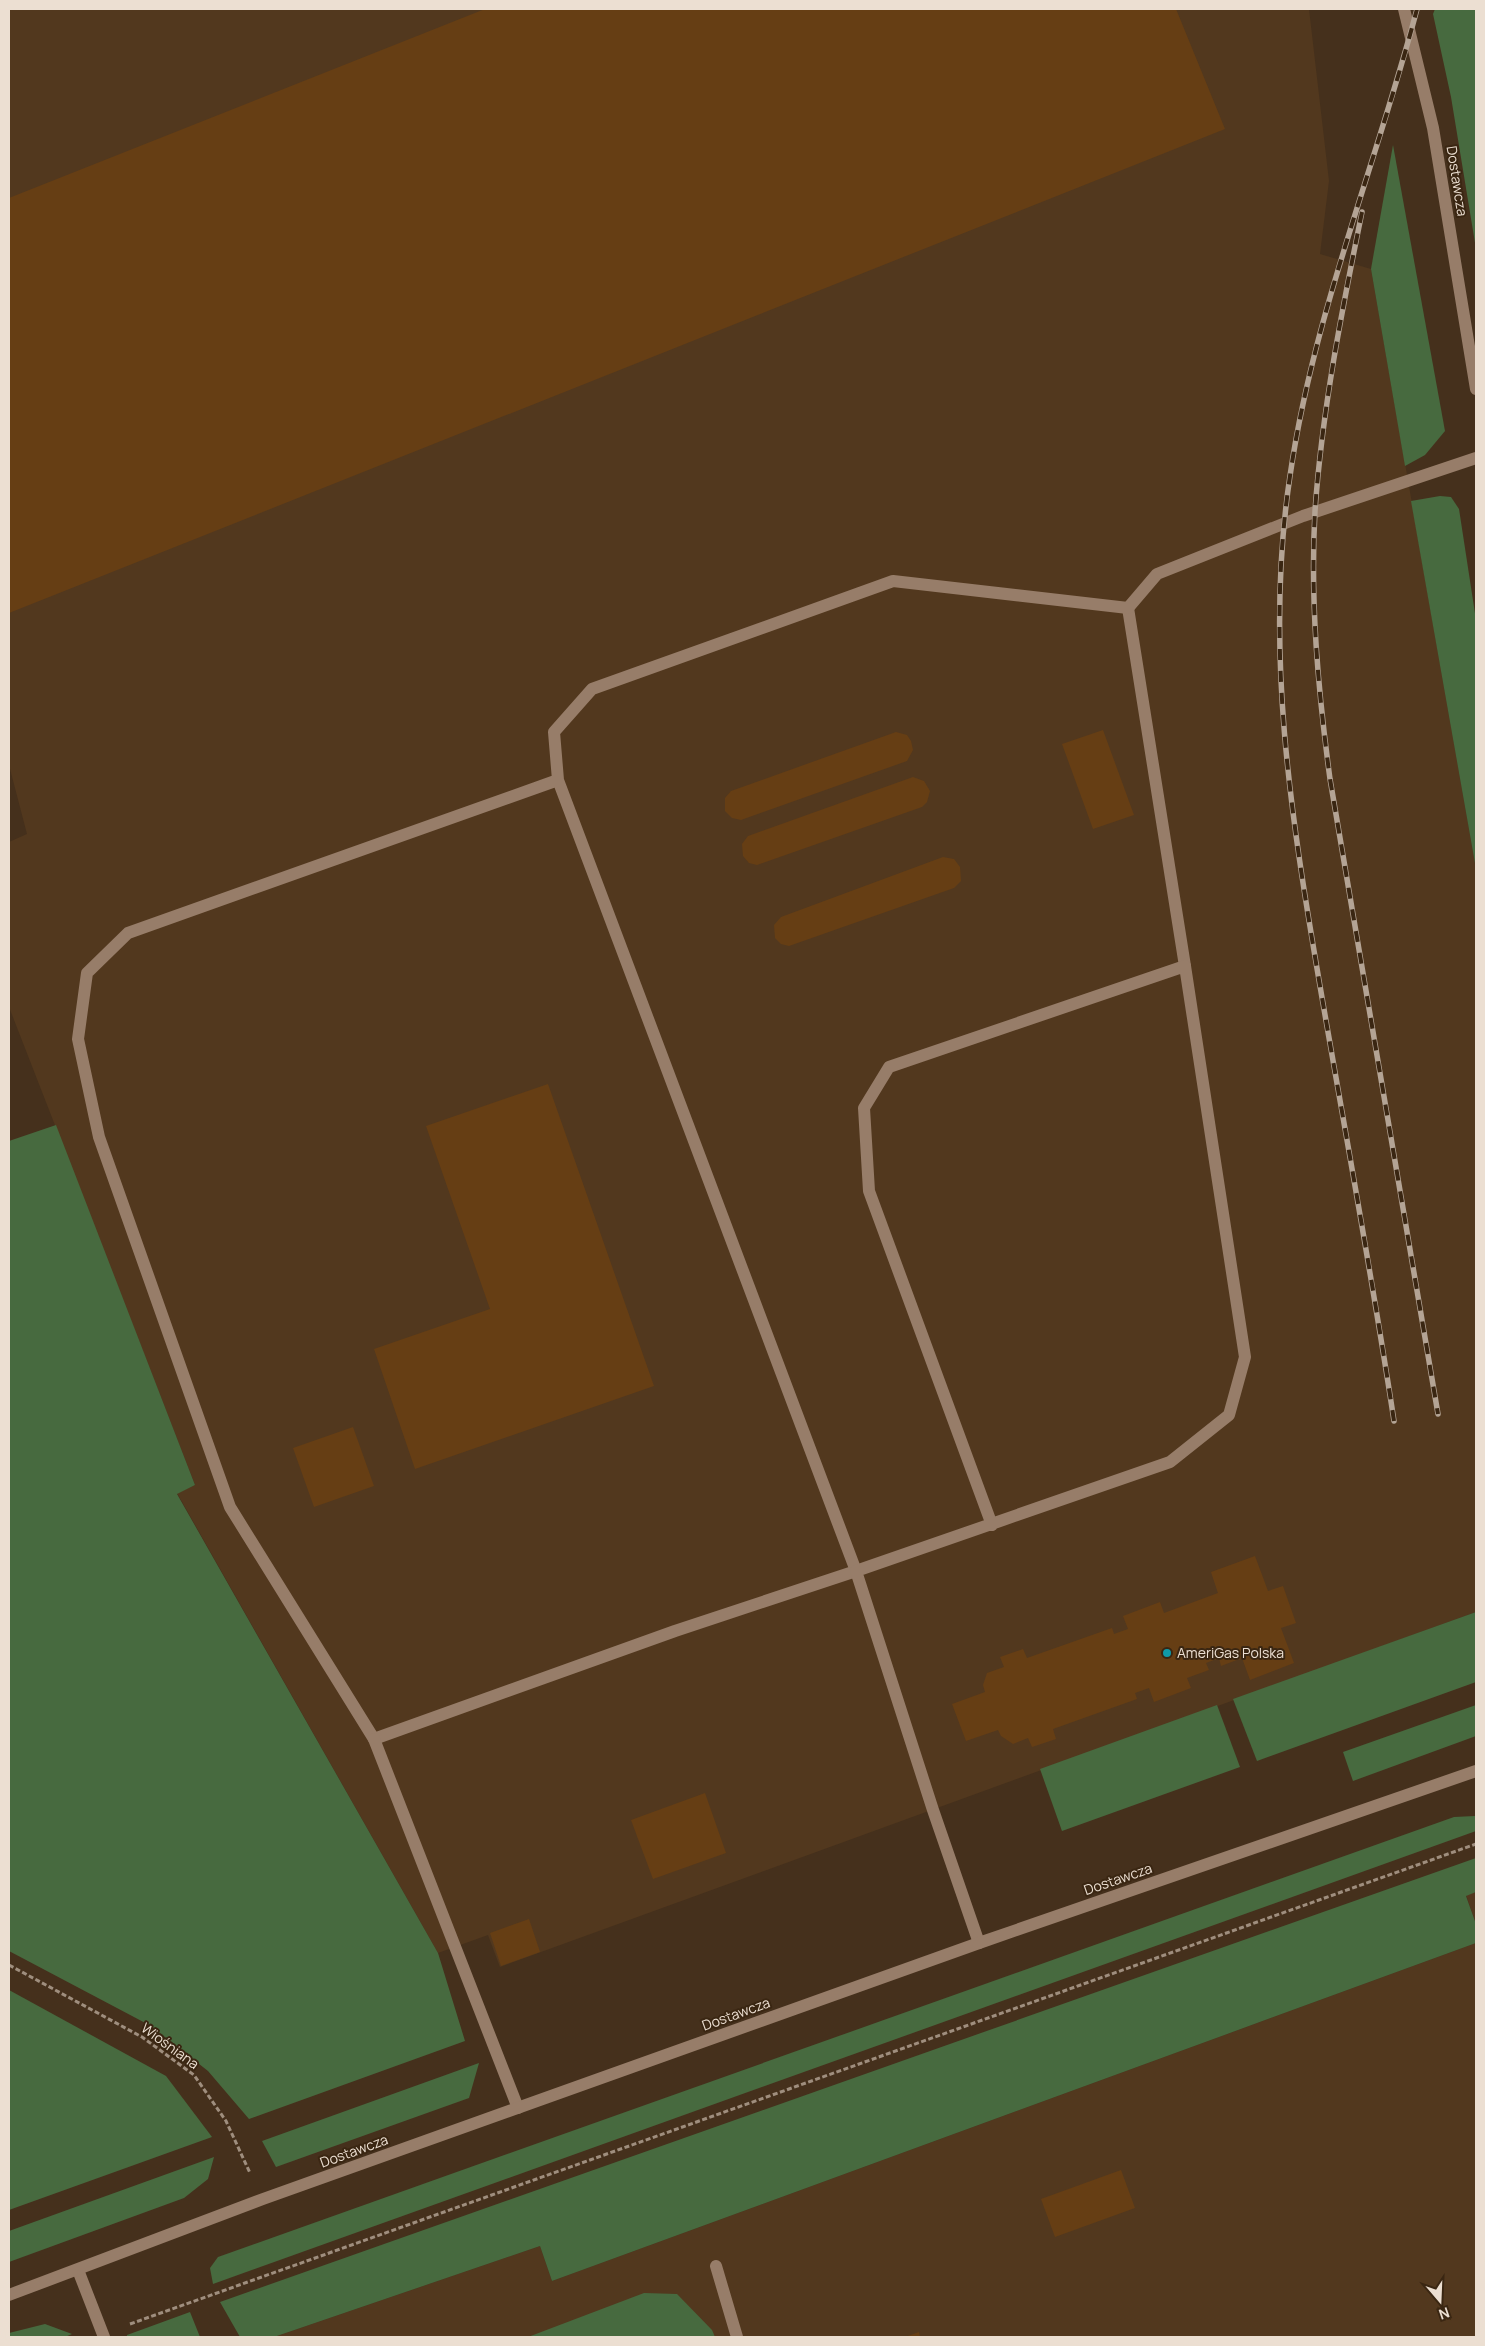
<svg xmlns="http://www.w3.org/2000/svg" width="1485" height="2346" viewBox="0 0 1485 2346" font-family="Manrope,sans-serif">
  <style>
    .built { fill: #52381e }
    .green { fill: #476a3f }
    .building { fill: #663e14 }
    .lines { fill: none; stroke-linecap: round; stroke-linejoin: round }
    .path { stroke: #9f8e7e; stroke-width: 3; stroke-dasharray: 5 2.5; stroke-linecap: butt }
    .minor { stroke: #977d69; stroke-width: 12 }
    .rail-casing { stroke: #b4a495; stroke-width: 5.5 }
    .rail { stroke: #3a2612; stroke-width: 4; stroke-dasharray: 11; stroke-linecap: butt }
    .culture-dot { fill: #0f9aa8; stroke: #3a2612; stroke-width: 2 }
    .labels { text-anchor: middle; stroke-width: 4; stroke-linejoin: round; paint-order: stroke }
    .street-label { font-size: 14px; fill: #ecdfd2; stroke: #3a2612 }
    .poi-label { font-size: 14px; fill: #ecdfd2; stroke: #3a2612; text-anchor: start }
  </style>
  <rect width="100%" height="100%" fill="#45301c"/>
  <g class="built">
    <polygon points="9,9 1309,9 1329,181 1320,254 1371,269 1476,869 1476,1612 500,1967 488,1935 438,1953 177,1493 195,1485 9,1007 9,842 27,834 9,765"/>
    <polygon points="1476,1892 1476,1924 1466,1895"/>
    <polygon points="1476,1943 1476,2337 274,2337 540,2246 552,2281"/>
  </g>
  <g class="green">
    <polygon points="1435,9 1476,9 1476,249 1451,97 1433,14"/>
    <polygon points="1393,145 1445,431 1425,455 1405,466 1371,269"/>
    <polygon points="1440,496 1451,497 1459,509 1476,620 1476,869 1411,501"/>
    <polygon points="56,1125 195,1485 177,1494 438,1953 465,2041 249,2119 208,2071 151,2026 9,1951 9,1141"/>
    <polygon points="1476,1612 1476,1682 1257,1761 1233,1699"/>
    <polygon points="1217,1705 1240,1767 1062,1831 1040,1769"/>
    <polygon points="1476,1705 1476,1736 1353,1781 1343,1752"/>
    <polygon points="1454,1817 1475,1816 1476,1831 213,2284 210,2268 218,2257"/>
    <polygon points="1476,1858 1476,1892 1466,1896 1476,1924 1476,1943 552,2281 540,2246 274,2337 240,2337 220,2302"/>
    <polygon points="9,1990 166,2076 212,2137 9,2210"/>
    <polygon points="479,2063 469,2098 276,2167 262,2141"/>
    <polygon points="214,2157 208,2179 184,2198 9,2262 9,2231"/>
    <polygon points="644,2293 677,2294 712,2330 715,2337 528,2337"/>
    <polygon points="190,2312 200,2337 127,2337 127,2335"/>
    <polygon points="45,2324 72,2334 65,2337 9,2337 9,2333"/>
  </g>
  <g class="building">
    <polygon points="485,9 1176,9 1225,129 9,613 9,198"/>
    <polygon points="1103,730 1134,815 1093,829 1062,744"/>
    <polygon points="896,732 907,735 911,741 913,750 907,761 741,820 732,818 725,811 725,798 731,791"/>
    <polygon points="913,777 924,781 930,791 927,802 922,807 757,865 749,863 743,856 742,844 748,836"/>
    <polygon points="943,857 954,859 960,867 961,881 954,888 789,946 781,944 775,938 774,925 781,917"/>
    <polygon points="548,1084 654,1386 415,1469 374,1349 490,1309 426,1126"/>
    <polygon points="353,1427 374,1486 314,1507 293,1448"/>
    <polygon points="1255,1556 1268,1591 1283,1586 1296,1623 1281,1628 1294,1663 1250,1680 1242,1658 1221,1666 1219,1658 1206,1663 1209,1670 1187,1678 1191,1688 1154,1702 1149,1688 1135,1693 1137,1699 1053,1729 1056,1739 1032,1747 1028,1738 1013,1744 1001,1736 998,1730 966,1741 952,1704 985,1692 983,1685 987,1673 1004,1667 1000,1657 1023,1649 1027,1658 1112,1628 1114,1634 1128,1629 1123,1616 1160,1602 1164,1613 1218,1593 1211,1572"/>
    <polygon points="705,1793 726,1853 653,1879 631,1820"/>
    <polygon points="529,1919 540,1952 501,1966 490,1933"/>
    <polygon points="1121,2170 1135,2208 1055,2237 1041,2199"/>
    <polygon points="919,2332 920,2337 905,2337"/>
  </g>
  <g class="lines">
    <g class="path">
      <polyline points="9,1965 142,2037 194,2075 226,2121 250,2173"/>
      <polyline points="130,2324 1476,1844"/>
    </g>
    <g class="minor">
      <polyline points="1404,9 1433,128 1476,389"/>
      <polyline points="1128,608 1185,966"/>
      <polyline points="558,780 128,933 87,973 78,1039 99,1137 230,1507 374,1739 675,1631 856,1571 558,780 554,732 592,689 893,581 1128,608 1157,574 1303,516 1476,458"/>
      <polyline points="374,1739 518,2108"/>
      <polyline points="979,1943 933,1810 856,1571 1170,1462 1229,1415 1245,1357 1185,966 889,1067 864,1108 869,1191 992,1525"/>
      <polyline points="716,2266 737,2337"/>
      <polyline points="78,2270 104,2337"/>
      <polyline points="9,2295 263,2199 979,1943 1476,1771"/>
    </g>
    <g class="rail-casing">
      <g id="rail">
        <path d="M1362,212C1342,310 1322,410 1315,511C1310,601 1318,690 1330,779L1438,1414"/>
        <path d="M1394,1421C1372,1276 1345,1131 1320,986C1291,817 1264,648 1290,476C1313,316 1376,165 1417,9"/>
      </g>
    </g>
    <use href="#rail" class="rail"/>
  </g>
  <circle class="culture-dot" cx="1167" cy="1653" r="5"/>
  <g class="labels">
    <g class="street-label">
      <text transform="translate(1457 181) rotate(81)" y="5">Dostawcza</text>
      <text transform="translate(1118 1879) rotate(-19)" y="5">Dostawcza</text>
      <text transform="translate(736 2014) rotate(-20)" y="5">Dostawcza</text>
      <text transform="translate(170 2046) rotate(36)" y="5">Wiośniana</text>
      <text transform="translate(354 2151) rotate(-20)" y="5">Dostawcza</text>
    </g>
    <g class="poi-label">
      <text x="1177" y="1658">AmeriGas Polska</text>
    </g>
  </g>
  <rect width="1485" height="2346" fill="none" stroke="#ecdfd2" stroke-width="20"/>
  <g transform="translate(1440 2301) rotate(161)" stroke="#3a2612" stroke-width="4" paint-order="stroke">
  <path d="M0-4L9 19L0 12L-9 19Z" fill="#ecdfd2"/>
  <text y="-8" font-size="14" font-weight="bold" text-anchor="middle" fill="#ecdfd2">N</text>
  </g>
</svg>
